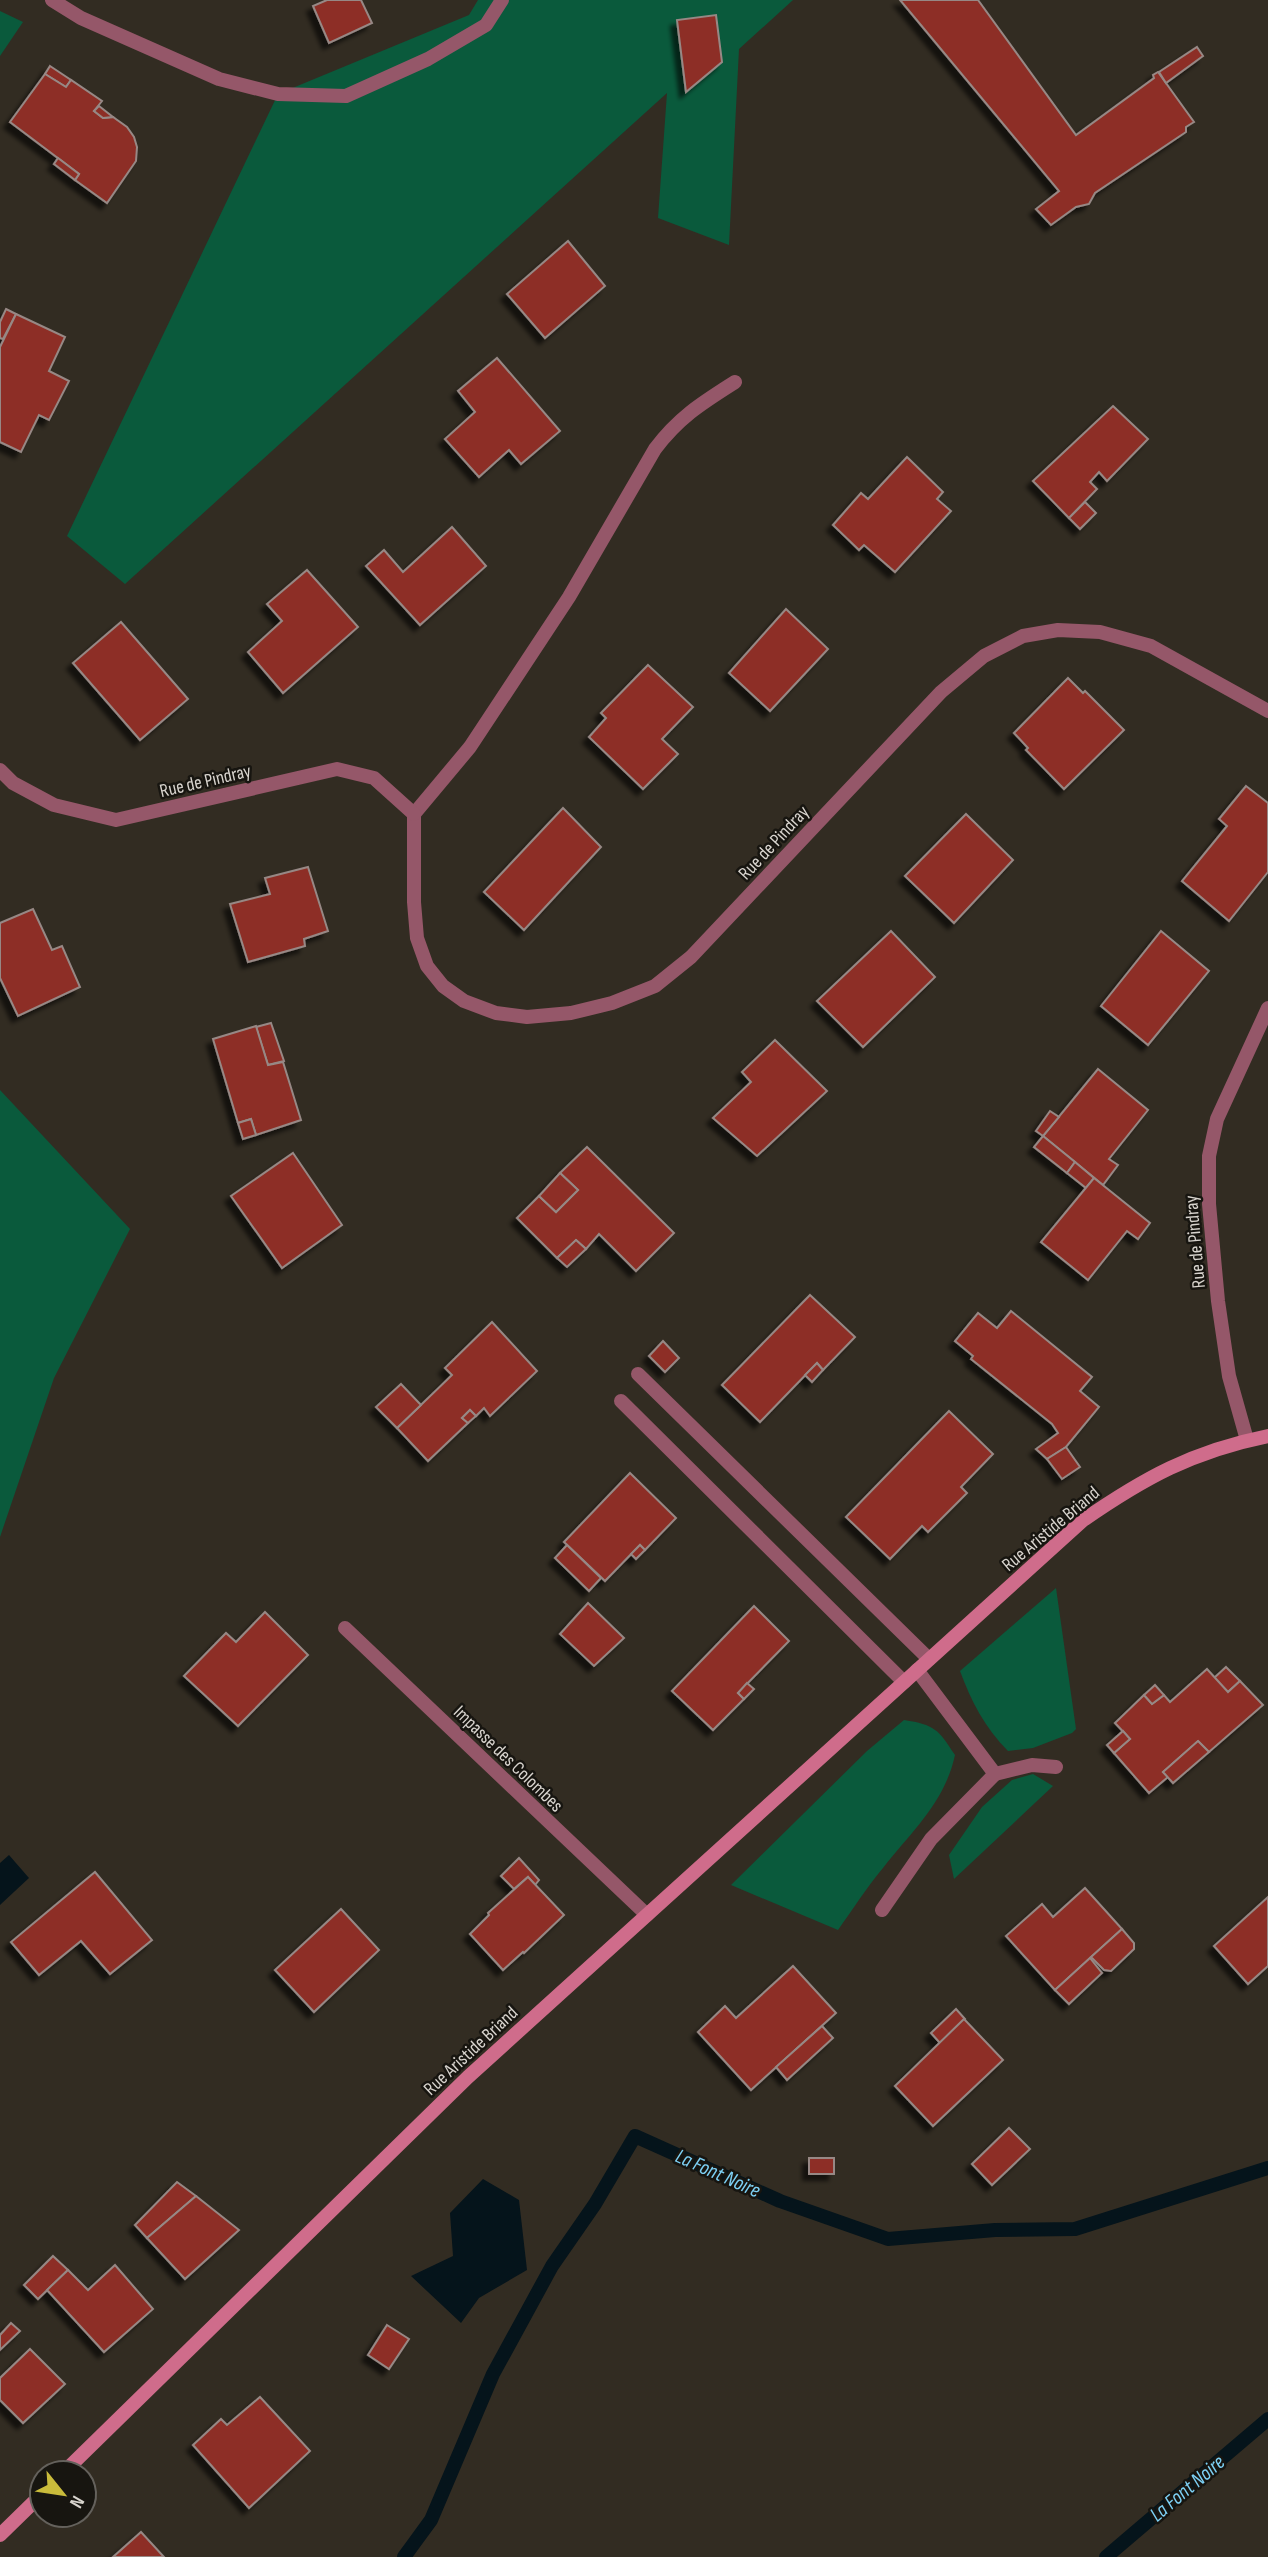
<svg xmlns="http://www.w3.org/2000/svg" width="1268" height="2557" viewBox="0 0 1268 2557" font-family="'Sofia Sans Condensed',sans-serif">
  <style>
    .green { fill: #0a5a3c }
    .water { fill: #05141b }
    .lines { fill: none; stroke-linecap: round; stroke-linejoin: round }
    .stream { stroke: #05141b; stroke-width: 14 }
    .building { fill: #8d2f25; stroke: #978885; stroke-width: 2; filter: url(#shadow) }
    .lane { stroke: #955769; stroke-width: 14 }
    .street { stroke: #955769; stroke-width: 14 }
    .secondary { stroke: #cf6c8b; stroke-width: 14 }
    .labels { text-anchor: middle; stroke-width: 5; stroke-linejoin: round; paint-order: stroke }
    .street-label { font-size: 19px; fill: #d8d4ce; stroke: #171510 }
    .water-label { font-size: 21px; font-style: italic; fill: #7dd0f4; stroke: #171510 }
  </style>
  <defs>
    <filter id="shadow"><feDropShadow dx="-6" dy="6" stdDeviation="2" flood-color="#0009"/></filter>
  </defs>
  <rect width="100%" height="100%" fill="#322c22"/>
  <g class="green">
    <polygon points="478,0 793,0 739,49 729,245 658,218 667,93 125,584 67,536 278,94 469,15"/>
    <polygon points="0,11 23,22 0,56"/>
    <polygon points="0,1090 130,1229 54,1378 0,1537"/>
    <path d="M1056,1588L1076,1729L1072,1733L1033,1748L1008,1751C985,1728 971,1701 960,1671Z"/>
    <path d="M904,1720C935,1725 938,1729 955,1755C945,1802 912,1831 883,1868C867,1887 853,1909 838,1930L731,1885L867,1751Z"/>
    <polygon points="1033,1774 1053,1786 954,1879 949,1855 982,1807 1012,1780"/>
  </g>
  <g class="water">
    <polygon points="9,1855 29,1878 0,1905 0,1863"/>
    <polygon points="483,2179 519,2200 527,2270 479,2298 461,2323 411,2276 453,2256 450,2213"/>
  </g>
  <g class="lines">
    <g class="stream">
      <polyline points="404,2557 431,2520 493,2374 552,2266 595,2204 635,2136 780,2201 888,2239 995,2230 1075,2229 1268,2168"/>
      <polyline points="1106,2557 1268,2419"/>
    </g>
  </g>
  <g class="building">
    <polygon points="327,0 361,0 372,23 329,43 313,6"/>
    <polygon points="900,0 978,0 1076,135 1154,78 1153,75 1158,72 1194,122 1186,127 1186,132 1095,193 1089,204 1076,207 1051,225 1036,209 1059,191"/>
    <polygon points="716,15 722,62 686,92 677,20"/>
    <polygon points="1197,47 1203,56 1166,83 1159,72"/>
    <polygon points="50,66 71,80 66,87 45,74"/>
    <polygon points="45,74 66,87 71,80 102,101 94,111 103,118 113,117 127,127 134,137 137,147 136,161 107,203 75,180 79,174 10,122"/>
    <polygon points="99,106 113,117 103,118 94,111"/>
    <polygon points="58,158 79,174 75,180 54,164"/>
    <polygon points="568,241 605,286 545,338 507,294"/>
    <polygon points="6,309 16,314 3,339 0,338 0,322"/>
    <polygon points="16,314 65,337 49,371 69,381 49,420 39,415 21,452 0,442 0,347"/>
    <polygon points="497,358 560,431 521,464 509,450 479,477 445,439 475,412 458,391"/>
    <polygon points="1113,406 1148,439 1107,481 1099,472 1090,482 1097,489 1069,518 1033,481"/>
    <polygon points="907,457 943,492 937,499 951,511 895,572 864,545 859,550 833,525 861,493 868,499"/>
    <polygon points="1085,502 1096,513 1080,529 1069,518"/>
    <polygon points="452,527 486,566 420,625 366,566 384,550 403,572"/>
    <polygon points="307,570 358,627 283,693 248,652 282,621 267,604"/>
    <polygon points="786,609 828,649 770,711 729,673"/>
    <polygon points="121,622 188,699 140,740 73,663"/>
    <polygon points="648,665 693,707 662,739 678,754 643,789 589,737 606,718 601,713"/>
    <polygon points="1068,678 1083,693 1085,691 1124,730 1064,789 1026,750 1028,748 1014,733"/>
    <polygon points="1246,786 1268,803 1268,872 1229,921 1182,881 1227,826 1219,819"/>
    <polygon points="563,808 601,847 524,930 484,892"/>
    <polygon points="966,814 1013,860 954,923 905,876"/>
    <polygon points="308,867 328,931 304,939 305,946 248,962 230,904 270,894 265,878"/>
    <polygon points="33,909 52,950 62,946 80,987 18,1016 0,978 0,923"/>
    <polygon points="891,931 935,977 863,1047 817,1001"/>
    <polygon points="1161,931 1209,971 1148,1045 1101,1006"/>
    <polygon points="271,1023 284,1061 268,1065 256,1027"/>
    <polygon points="256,1026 268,1065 283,1062 301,1120 256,1135 251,1119 238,1123 213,1039"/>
    <polygon points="775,1040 827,1091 757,1156 713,1118 751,1082 742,1072"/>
    <polygon points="1098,1069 1148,1110 1109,1159 1118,1165 1103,1185 1043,1136"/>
    <polygon points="1050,1111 1059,1117 1043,1136 1036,1131"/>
    <polygon points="251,1119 256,1135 243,1139 238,1123"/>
    <polygon points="1043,1136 1075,1162 1067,1173 1034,1147"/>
    <polygon points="587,1147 674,1233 636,1271 599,1234 586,1249 576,1240 557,1258 517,1218 539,1196 556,1212 578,1190 560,1173"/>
    <polygon points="293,1153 342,1225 282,1268 231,1196"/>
    <polygon points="1075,1162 1094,1178 1086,1188 1067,1173"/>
    <polygon points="560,1173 578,1190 556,1212 539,1196"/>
    <polygon points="1094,1178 1150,1223 1138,1239 1127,1231 1088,1280 1041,1242"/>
    <polygon points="576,1240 586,1249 567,1267 557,1258"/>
    <polygon points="810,1295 855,1337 823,1370 817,1363 760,1422 722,1385"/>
    <polygon points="1011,1311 1092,1377 1080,1391 1099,1407 1066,1447 1047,1459 1036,1449 1058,1433 1052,1424 971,1359 973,1356 955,1341 978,1313 997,1328"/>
    <polygon points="492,1322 537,1371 490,1416 484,1408 476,1416 470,1410 462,1418 468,1423 428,1461 397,1428 452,1375 445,1368"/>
    <polygon points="663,1341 679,1358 665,1372 649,1356"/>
    <polygon points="817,1363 823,1370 812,1382 805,1375"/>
    <polygon points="401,1384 421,1405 397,1428 376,1407"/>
    <polygon points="470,1410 476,1416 468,1423 462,1418"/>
    <polygon points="949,1411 993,1454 961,1487 967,1493 928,1532 922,1526 890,1559 846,1517"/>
    <polygon points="1066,1447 1080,1467 1062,1479 1047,1459"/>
    <polygon points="630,1473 676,1518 645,1550 640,1545 605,1581 564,1542"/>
    <polygon points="567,1545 601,1578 589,1591 555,1558"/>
    <polygon points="640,1545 645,1550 636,1559 631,1554"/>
    <polygon points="588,1603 624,1638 594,1666 560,1634"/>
    <polygon points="754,1606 789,1641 738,1693 744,1699 713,1730 672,1691"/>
    <polygon points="265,1612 308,1655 238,1726 184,1676 226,1633 236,1642"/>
    <polygon points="1226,1667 1240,1681 1228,1692 1214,1678"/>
    <polygon points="1207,1669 1228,1692 1240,1681 1263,1705 1209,1752 1198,1741 1163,1772 1168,1777 1149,1793 1114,1753 1130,1739 1115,1723 1144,1695 1152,1704 1164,1695 1170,1702"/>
    <polygon points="747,1683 754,1689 744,1699 738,1693"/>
    <polygon points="1155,1685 1164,1695 1152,1704 1144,1695"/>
    <polygon points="1123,1731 1130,1739 1114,1753 1107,1745"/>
    <polygon points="1198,1741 1209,1752 1173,1783 1163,1772"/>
    <polygon points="519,1858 539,1880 535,1885 528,1877 514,1889 501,1876"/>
    <polygon points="95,1872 152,1940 110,1974 81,1941 39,1975 11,1942"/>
    <polygon points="528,1877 564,1915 524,1953 523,1952 503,1970 470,1934 489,1915 488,1913"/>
    <polygon points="1085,1888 1122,1929 1055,1990 1006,1936 1042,1904 1053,1917"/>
    <polygon points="1268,1897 1268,1966 1248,1984 1214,1946"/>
    <polygon points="341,1909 379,1950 314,2012 275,1970"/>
    <polygon points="1122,1929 1134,1943 1134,1949 1111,1971 1104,1970 1091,1957"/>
    <polygon points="1090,1958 1102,1973 1069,2004 1055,1990"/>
    <polygon points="793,1966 836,2013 751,2090 698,2032 725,2006 736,2018"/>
    <polygon points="956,2009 965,2019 940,2043 931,2033"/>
    <polygon points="964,2019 1003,2060 933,2126 895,2086"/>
    <polygon points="822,2026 833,2038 787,2080 776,2067"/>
    <polygon points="1009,2128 1030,2149 992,2185 972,2164"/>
    <rect x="809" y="2158" width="25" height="16"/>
    <polygon points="177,2182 196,2196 147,2238 135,2225"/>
    <polygon points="196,2196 239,2230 185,2279 147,2238"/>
    <polygon points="53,2256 68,2270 38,2299 24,2285"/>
    <polygon points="115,2265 153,2309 104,2352 47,2290 68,2270 88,2290"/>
    <polygon points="11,2323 20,2331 0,2350 0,2335"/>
    <polygon points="387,2325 409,2339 389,2369 368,2355"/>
    <polygon points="30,2349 65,2384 23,2423 0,2400 0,2378"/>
    <polygon points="260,2397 310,2451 249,2508 193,2445 221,2419 227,2425"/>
    <polygon points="141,2532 164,2557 113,2557"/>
  </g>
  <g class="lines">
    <g class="lane">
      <polyline points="638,1374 929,1659"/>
      <polyline points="621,1401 904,1682"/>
    </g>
    <g class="street">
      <polyline points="52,0 81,18 219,79 278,94 346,96 428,59 486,25 502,0"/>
      <path d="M735,382C702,403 679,417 655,449L569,597L470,747L414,814V902L417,938L427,966L443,986L464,1001L496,1013L527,1017L571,1013L612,1003L655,986L691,957L941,692L984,656L1023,636L1058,630L1100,632L1151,646L1268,711"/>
      <polyline points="0,770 13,783 54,805 116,820 337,769 374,778 414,814"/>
      <polyline points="1247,1440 1229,1376 1218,1301 1209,1204 1209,1156 1217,1119 1268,1008"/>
      <polyline points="345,1628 647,1915"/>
      <polyline points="995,1774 1032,1765 1056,1767"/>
      <polyline points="882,1910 931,1839 995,1774 917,1670"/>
    </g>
    <g class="secondary">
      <path d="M63,2473L468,2077L1082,1521C1144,1478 1193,1451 1268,1436"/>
      <polyline points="0,2535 42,2494"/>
    </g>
  </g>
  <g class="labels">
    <g class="street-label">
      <text transform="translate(205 780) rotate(-13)" y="7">Rue de Pindray</text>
      <text transform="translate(773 842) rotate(-47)" y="7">Rue de Pindray</text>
      <text transform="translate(1194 1242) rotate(-95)" y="7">Rue de Pindray</text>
      <text transform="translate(1050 1528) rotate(-40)" y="7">Rue Aristide Briand</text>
      <text transform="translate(509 1758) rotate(44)" y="7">Impasse des Colombes</text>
      <text transform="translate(470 2050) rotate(-43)" y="7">Rue Aristide Briand</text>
    </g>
    <g class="water-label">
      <text transform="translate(718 2173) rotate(24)" y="7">La Font Noire</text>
      <text transform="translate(1187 2488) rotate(-40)" y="7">La Font Noire</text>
    </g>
  </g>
  <g transform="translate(63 2494) rotate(120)"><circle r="33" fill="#171510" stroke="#64615c" stroke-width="2"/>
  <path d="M0-5L12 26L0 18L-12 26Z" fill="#c9bb3b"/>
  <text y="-10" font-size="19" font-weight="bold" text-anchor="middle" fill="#d8d4ce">N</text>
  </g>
</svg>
